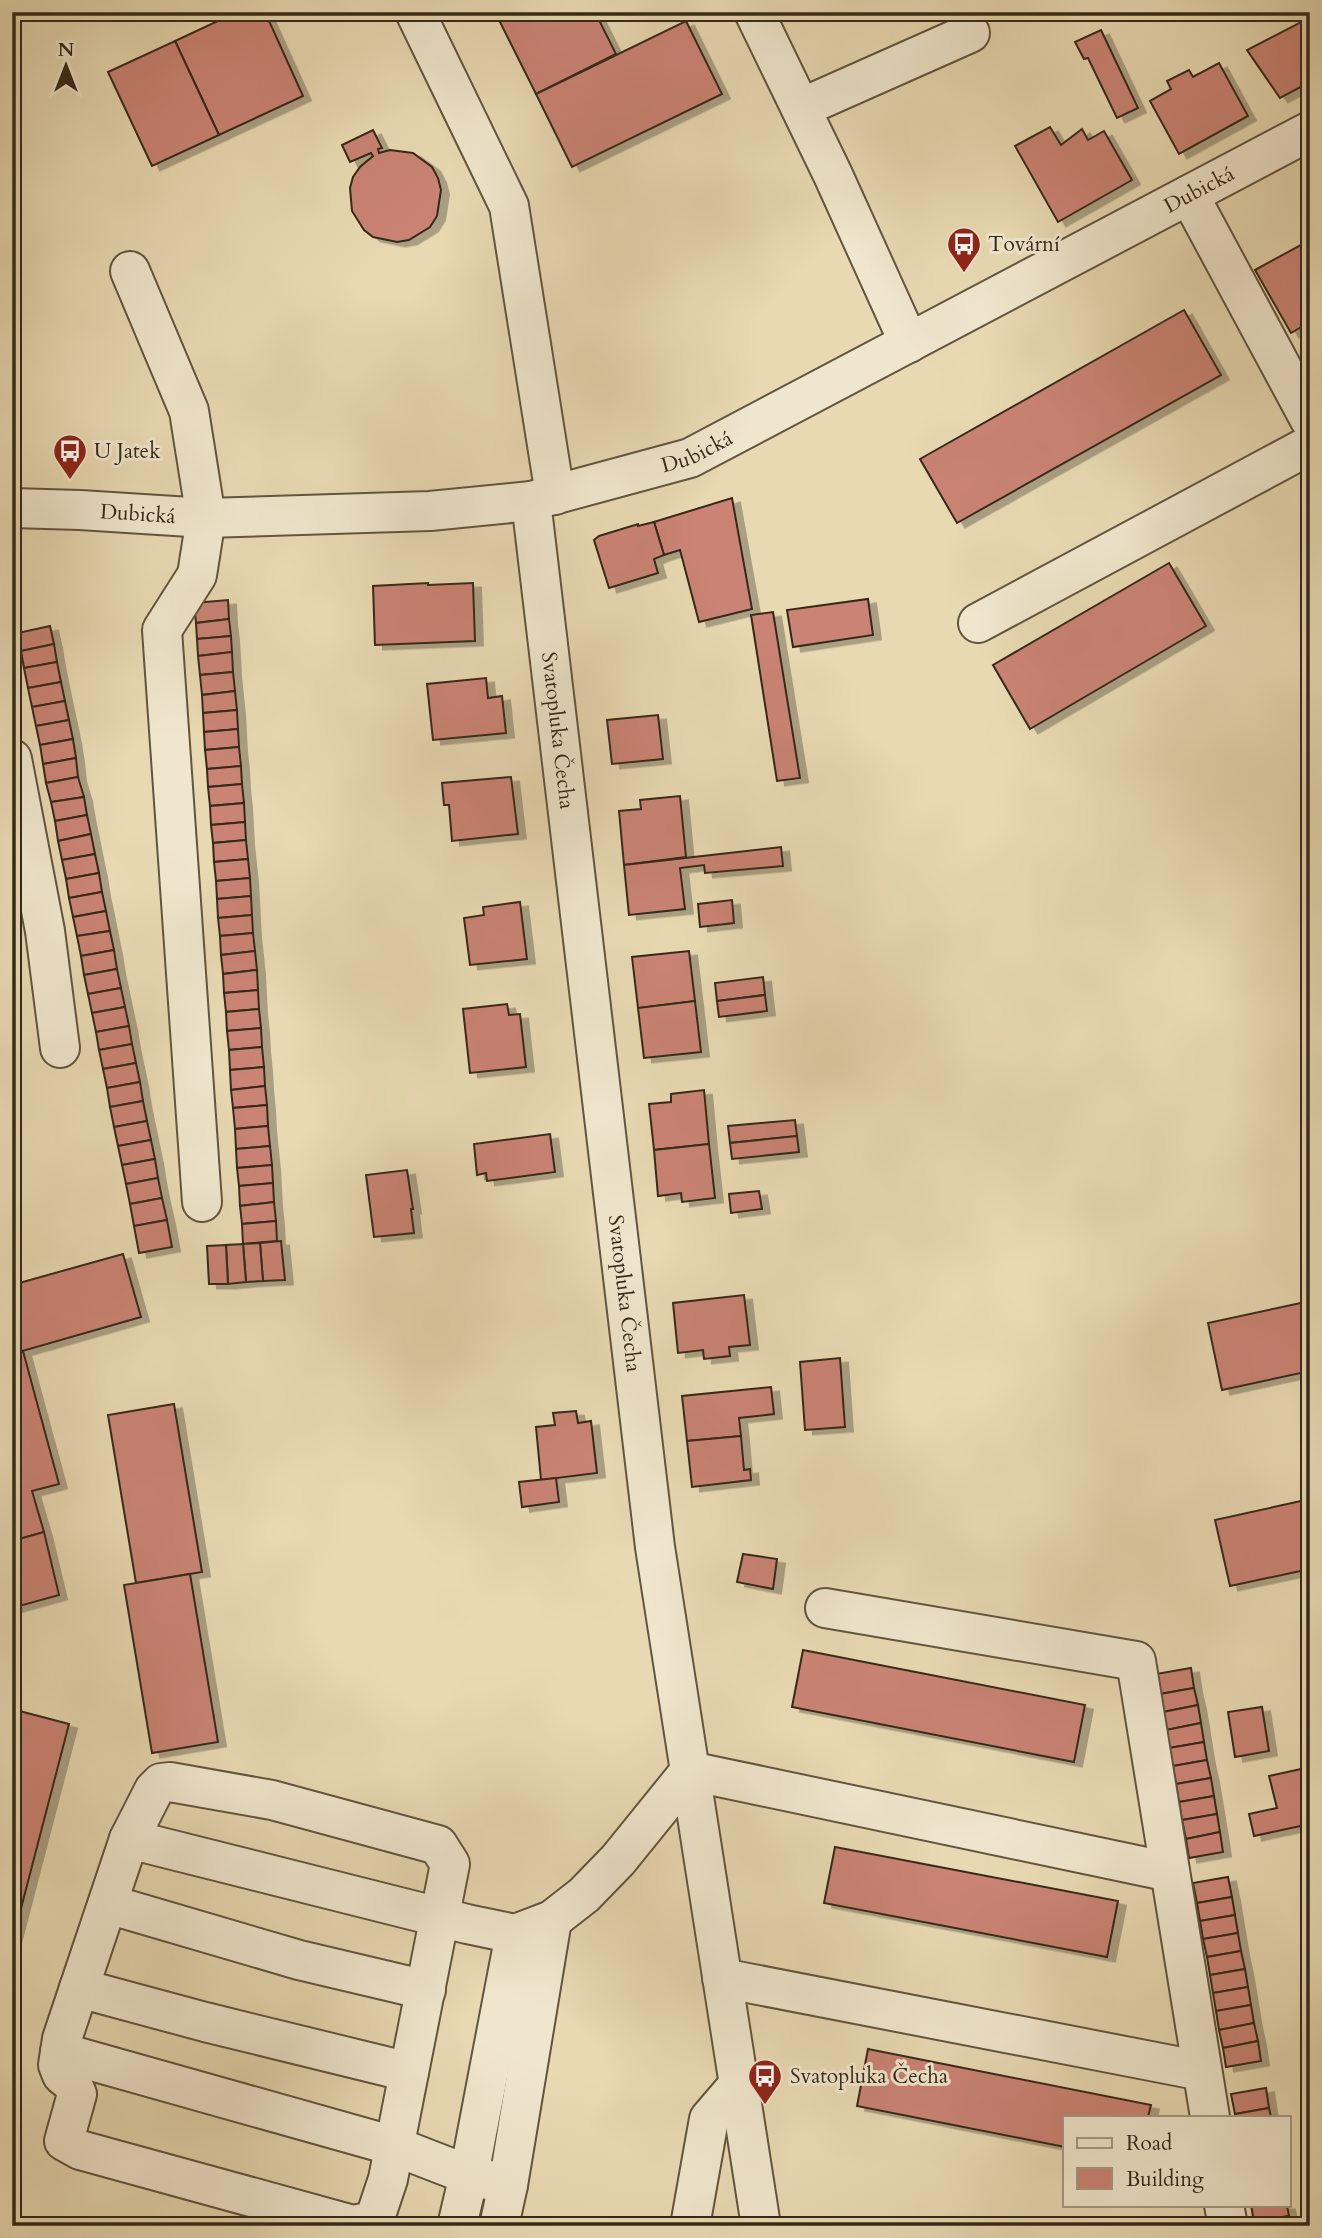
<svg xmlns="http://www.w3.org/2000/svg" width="1322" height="2238" viewBox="0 0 1322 2238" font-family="Cardo,serif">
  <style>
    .building { fill: #ca8374; stroke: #352919; stroke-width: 2; filter: url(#shadow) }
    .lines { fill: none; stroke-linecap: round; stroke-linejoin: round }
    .minor-casing { stroke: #62553f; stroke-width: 42 }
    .minor { stroke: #f0e6cd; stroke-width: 38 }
    .labels { text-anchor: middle; stroke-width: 6; stroke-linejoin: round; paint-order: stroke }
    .street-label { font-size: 21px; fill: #352919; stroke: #f0e6cd }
    .poi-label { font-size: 21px; fill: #352919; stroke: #f0e6cd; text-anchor: start }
  </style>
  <defs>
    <filter id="shadow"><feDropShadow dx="8" dy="4.5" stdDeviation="0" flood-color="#0004"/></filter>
  </defs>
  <rect width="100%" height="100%" fill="#e8d9b2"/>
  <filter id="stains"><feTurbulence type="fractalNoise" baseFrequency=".00286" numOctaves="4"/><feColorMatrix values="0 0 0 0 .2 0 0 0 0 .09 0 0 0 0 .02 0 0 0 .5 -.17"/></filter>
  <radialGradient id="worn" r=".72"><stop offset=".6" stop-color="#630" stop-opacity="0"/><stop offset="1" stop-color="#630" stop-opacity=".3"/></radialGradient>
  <g class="building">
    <polygon points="237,12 265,12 303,96 219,135 175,41"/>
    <polygon points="495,12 595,12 616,54 536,94"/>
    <polygon points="1305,20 1306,22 1310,20 1310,82 1280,98 1247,50"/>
    <polygon points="686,21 722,94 572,167 536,94"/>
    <polygon points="1101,30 1138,108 1117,118 1088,58 1084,59 1075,42"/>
    <polygon points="175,41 219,135 152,166 108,72"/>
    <polygon points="1219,63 1248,116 1179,154 1150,101 1171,89 1167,81 1189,70 1193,77"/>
    <polygon points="1050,127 1061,145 1082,129 1088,140 1104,131 1132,180 1058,222 1015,146"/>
    <polygon points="373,130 382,148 378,149 379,153 390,150 413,153 432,167 438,178 441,190 437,216 430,227 409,240 397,242 373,237 364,230 352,211 350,188 353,177 360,167 373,156 371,153 350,162 342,145"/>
    <polygon points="1310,240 1310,322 1291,333 1255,270"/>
    <polygon points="1184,310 1221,375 957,523 920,459"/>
    <polygon points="732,498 752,609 699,622 680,550 664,555 654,522"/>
    <polygon points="654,522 664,555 654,559 658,573 609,588 594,540 599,536 638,524 638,526"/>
    <polygon points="1169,563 1206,626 1030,729 993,665"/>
    <polygon points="428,583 428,585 473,583 475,641 375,645 373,586"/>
    <polygon points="868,599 873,635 793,647 787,610"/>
    <polygon points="228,600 229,619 196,623 194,603"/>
    <polygon points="773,612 800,778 777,781 751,615"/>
    <polygon points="229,619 231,636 197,639 196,623"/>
    <polygon points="50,626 54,644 21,651 18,633"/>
    <polygon points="231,636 232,652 198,656 197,639"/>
    <polygon points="54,644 57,662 24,668 21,651"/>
    <polygon points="232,652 233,672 200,675 198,656"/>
    <polygon points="57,662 61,682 28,688 24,668"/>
    <polygon points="233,672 235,691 202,695 200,675"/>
    <polygon points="486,678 488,698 502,696 506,733 433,740 427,684"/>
    <polygon points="61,682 65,701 32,707 28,688"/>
    <polygon points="235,691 237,710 203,713 202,695"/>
    <polygon points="65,701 69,720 36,726 32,707"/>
    <polygon points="237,710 238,729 204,732 203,713"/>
    <polygon points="658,715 663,759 612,764 607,720"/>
    <polygon points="69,720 73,739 40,745 36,726"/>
    <polygon points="238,729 239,747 205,750 204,732"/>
    <polygon points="73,739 76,758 43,764 40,745"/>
    <polygon points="239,747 241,766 207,769 205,750"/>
    <polygon points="76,758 78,777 46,783 43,764"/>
    <polygon points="241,766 242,784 208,787 207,769"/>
    <polygon points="78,777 84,797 51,802 46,783"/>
    <polygon points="511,777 518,834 452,841 449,805 444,805 442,783"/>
    <polygon points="242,784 244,803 210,806 208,787"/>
    <polygon points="680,796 686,857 624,865 619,811 641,809 640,800"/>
    <polygon points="84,797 87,815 55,821 51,802"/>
    <polygon points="244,803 245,822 211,825 210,806"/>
    <polygon points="87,815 91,834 58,841 55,821"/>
    <polygon points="245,822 246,840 213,843 211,825"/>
    <polygon points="91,834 95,854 62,860 58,841"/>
    <polygon points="246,840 248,859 214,862 213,843"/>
    <polygon points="781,847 783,866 705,873 704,865 680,868 685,909 629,915 624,865"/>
    <polygon points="95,854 99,873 66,879 62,860"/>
    <polygon points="248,859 250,878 216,881 214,862"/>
    <polygon points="99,873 102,892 69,898 66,879"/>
    <polygon points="250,878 251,896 217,899 216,881"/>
    <polygon points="102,892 106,911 73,917 69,898"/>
    <polygon points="251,896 252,915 218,918 217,899"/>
    <polygon points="732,900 734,923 700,927 698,904"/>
    <polygon points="520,902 527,959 470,965 464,918 484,915 483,907"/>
    <polygon points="106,911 110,931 77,936 73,917"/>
    <polygon points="252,915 253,933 220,936 218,918"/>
    <polygon points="110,931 114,950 81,956 77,936"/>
    <polygon points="253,933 255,951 221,955 220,936"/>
    <polygon points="114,950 117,969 84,975 81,956"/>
    <polygon points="255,951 257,970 223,974 221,955"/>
    <polygon points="689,951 695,1001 638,1008 632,957"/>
    <polygon points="117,969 121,988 88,994 84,975"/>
    <polygon points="257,970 258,990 224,993 223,974"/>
    <polygon points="763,977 765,995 717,1001 715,983"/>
    <polygon points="121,988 125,1007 92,1013 88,994"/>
    <polygon points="258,990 259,1009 226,1012 224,993"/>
    <polygon points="765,995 767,1011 719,1017 717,1001"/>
    <polygon points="695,1001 701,1052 644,1058 638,1008"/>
    <polygon points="507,1004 509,1015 520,1014 526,1067 470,1073 463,1009"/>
    <polygon points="125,1007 129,1026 96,1032 92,1013"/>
    <polygon points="259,1009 261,1028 227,1031 226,1012"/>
    <polygon points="129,1026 132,1044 99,1050 96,1032"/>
    <polygon points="261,1028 262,1047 229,1050 227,1031"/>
    <polygon points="132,1044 136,1063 103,1069 99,1050"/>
    <polygon points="262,1047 264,1067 230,1070 229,1050"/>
    <polygon points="136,1063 140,1082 107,1088 103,1069"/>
    <polygon points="264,1067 265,1086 231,1090 230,1070"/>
    <polygon points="140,1082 143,1101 110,1107 107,1088"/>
    <polygon points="265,1086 267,1105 233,1108 231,1090"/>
    <polygon points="704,1090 709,1144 654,1150 649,1104 671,1102 671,1094"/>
    <polygon points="143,1101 147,1121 114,1127 110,1107"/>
    <polygon points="267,1105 268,1126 235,1129 233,1108"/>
    <polygon points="795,1120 797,1136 730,1143 728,1126"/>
    <polygon points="147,1121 151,1140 118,1146 114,1127"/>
    <polygon points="268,1126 270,1146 236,1149 235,1129"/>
    <polygon points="550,1134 555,1172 487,1181 486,1173 477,1175 474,1144"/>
    <polygon points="797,1136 799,1152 732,1159 730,1143"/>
    <polygon points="151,1140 155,1159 122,1165 118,1146"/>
    <polygon points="709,1144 715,1198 682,1202 681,1193 658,1196 654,1150"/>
    <polygon points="270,1146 272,1165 237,1168 236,1149"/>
    <polygon points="155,1159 158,1178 126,1184 122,1165"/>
    <polygon points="272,1165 273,1183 239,1186 237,1168"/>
    <polygon points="407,1170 413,1209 411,1209 414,1233 374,1237 366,1175"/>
    <polygon points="158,1178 162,1198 130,1204 126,1184"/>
    <polygon points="273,1183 274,1202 240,1206 239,1186"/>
    <polygon points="759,1191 762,1209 731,1213 729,1194"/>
    <polygon points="162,1198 167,1220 134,1226 130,1204"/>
    <polygon points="274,1202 276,1221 242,1224 240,1206"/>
    <polygon points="167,1220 172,1247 139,1253 134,1226"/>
    <polygon points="276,1221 277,1241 243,1244 242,1224"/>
    <polygon points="281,1241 285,1280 263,1281 260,1243"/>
    <polygon points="260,1243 263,1281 246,1282 243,1244"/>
    <polygon points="243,1244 246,1282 228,1284 226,1245"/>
    <polygon points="226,1245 228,1284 209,1284 207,1246"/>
    <polygon points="123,1254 141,1317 12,1354 12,1285"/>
    <polygon points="744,1295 750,1345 729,1347 730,1356 704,1359 703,1350 678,1353 673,1303"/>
    <polygon points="1310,1301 1310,1371 1222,1390 1208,1323"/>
    <polygon points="23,1351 59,1484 32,1491 44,1532 12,1541 12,1354"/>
    <polygon points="840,1358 845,1427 805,1430 800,1362"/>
    <polygon points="771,1387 774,1414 739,1418 741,1436 687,1441 682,1396"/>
    <polygon points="174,1404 202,1572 136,1583 108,1415"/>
    <polygon points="576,1411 578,1423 591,1421 597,1473 541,1480 536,1427 555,1425 553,1413"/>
    <polygon points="741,1436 744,1470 750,1469 751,1480 692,1487 687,1441"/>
    <polygon points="556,1478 559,1502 522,1507 519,1482"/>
    <polygon points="1310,1499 1310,1569 1230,1586 1215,1520"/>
    <polygon points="44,1532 59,1595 12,1608 12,1541"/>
    <polygon points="743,1554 777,1559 773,1589 737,1582"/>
    <polygon points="190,1574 218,1742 152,1753 124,1585"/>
    <polygon points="803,1650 1085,1705 1074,1762 792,1707"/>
    <polygon points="1191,1668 1194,1688 1160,1694 1156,1674"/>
    <polygon points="1194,1688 1198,1705 1163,1712 1160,1694"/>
    <polygon points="1198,1705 1201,1723 1166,1730 1163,1712"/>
    <polygon points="1262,1707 1269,1751 1235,1757 1228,1712"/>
    <polygon points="12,1709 69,1724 12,1943"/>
    <polygon points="1201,1723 1204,1742 1169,1748 1166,1730"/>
    <polygon points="1204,1742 1207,1760 1173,1766 1169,1748"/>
    <polygon points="1207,1760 1211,1778 1176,1784 1173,1766"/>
    <polygon points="1310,1767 1310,1824 1254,1836 1249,1814 1277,1808 1269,1776"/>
    <polygon points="1211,1778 1214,1796 1179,1802 1176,1784"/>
    <polygon points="1214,1796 1217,1814 1182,1820 1179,1802"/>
    <polygon points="1217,1814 1220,1832 1186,1839 1182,1820"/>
    <polygon points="1220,1832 1223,1852 1189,1858 1186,1839"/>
    <polygon points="835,1847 1118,1901 1107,1957 824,1903"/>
    <polygon points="1228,1877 1232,1897 1197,1903 1193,1883"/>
    <polygon points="1232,1897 1235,1915 1200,1921 1197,1903"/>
    <polygon points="1235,1915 1238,1933 1203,1939 1200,1921"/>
    <polygon points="1238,1933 1241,1951 1207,1957 1203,1939"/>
    <polygon points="1241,1951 1245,1969 1210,1975 1207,1957"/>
    <polygon points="1245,1969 1248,1987 1213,1993 1210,1975"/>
    <polygon points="1248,1987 1251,2005 1216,2011 1213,1993"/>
    <polygon points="1251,2005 1254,2023 1219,2030 1216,2011"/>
    <polygon points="1254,2023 1258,2041 1223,2048 1219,2030"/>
    <polygon points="1258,2041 1261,2061 1226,2067 1223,2048"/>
    <polygon points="868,2049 1151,2105 1148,2117 1065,2117 1065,2147 857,2106"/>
    <polygon points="1266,2088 1269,2108 1235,2114 1231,2094"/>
    <polygon points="1269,2108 1271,2117 1235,2117 1235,2114"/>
    <polygon points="1251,2205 1287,2205 1289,2216 1254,2222"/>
    <polygon points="1289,2216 1291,2226 1255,2226 1254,2222"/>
  </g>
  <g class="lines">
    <g class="minor-casing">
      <g id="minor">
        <polyline points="415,12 509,206 555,495"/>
        <polyline points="754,12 833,175 909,343"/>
        <polyline points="801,108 970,33"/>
        <polyline points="1189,195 1310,420"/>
        <polyline points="130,271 189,411 206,518 197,575 162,630 202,1202"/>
        <path id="s1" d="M531,501L655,1547L761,2226"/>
        <path id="s2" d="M12,508L80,510L206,518L430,511L531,501L690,458L1310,131"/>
        <polyline points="978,623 1310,445"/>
        <polyline points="12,759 45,931 60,1048"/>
        <polyline points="825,1608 1136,1661 1210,2117"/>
        <polygon points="170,1782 272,1800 438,1845 450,1864 388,2179 374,2221 353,2225 80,2150 64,2141 77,2094 72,2083 62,2075 58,2065 62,2039 129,1839 154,1790 161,1783"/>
        <polyline points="129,1839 467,1924 515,1934 552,1920 584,1895 618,1860 690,1771 1170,1872"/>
        <polyline points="108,1904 299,1960 426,1990"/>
        <polyline points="722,1978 1202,2071"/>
        <polyline points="79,1988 205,2022 409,2072"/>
        <polyline points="60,2052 394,2146 469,2175 508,2185"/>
        <polyline points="1224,2205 1228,2226"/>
        <polyline points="457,2226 469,2175 515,1934"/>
        <polyline points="499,2226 508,2185 552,1920"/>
        <polyline points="690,2226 709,2119 739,2084"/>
      </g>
    </g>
    <use href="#minor" class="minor"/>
  </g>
  <defs>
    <g id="bus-pin" transform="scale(1.75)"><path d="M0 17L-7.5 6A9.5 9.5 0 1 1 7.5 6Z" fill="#8f2418" stroke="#f0e6cd"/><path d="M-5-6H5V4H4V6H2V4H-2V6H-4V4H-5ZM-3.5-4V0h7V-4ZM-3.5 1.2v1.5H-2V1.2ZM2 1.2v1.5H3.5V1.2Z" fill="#fff"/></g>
  </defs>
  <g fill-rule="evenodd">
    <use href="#bus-pin" x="964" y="244"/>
    <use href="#bus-pin" x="70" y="451"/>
    <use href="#bus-pin" x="765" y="2076"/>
  </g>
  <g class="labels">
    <g class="street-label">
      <text dy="7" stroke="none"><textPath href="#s2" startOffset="1260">Dubická</textPath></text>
      <text dy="7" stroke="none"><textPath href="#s2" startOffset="693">Dubická</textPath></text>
      <text dy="7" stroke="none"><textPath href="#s2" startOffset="126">Dubická</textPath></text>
      <text dy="7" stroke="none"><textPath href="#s1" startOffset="231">Svatopluka Čecha</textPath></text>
      <text dy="7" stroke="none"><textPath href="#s1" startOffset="798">Svatopluka Čecha</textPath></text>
    </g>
    <g class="poi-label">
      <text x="988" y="251">Tovární</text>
      <text x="94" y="458">U Jatek</text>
      <text x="790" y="2083">Svatopluka Čecha</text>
    </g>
  </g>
  <rect width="1322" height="2238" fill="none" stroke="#e8d9b2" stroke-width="42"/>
  <rect x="14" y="14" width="1294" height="2210" fill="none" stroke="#352919" stroke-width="3.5"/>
  <rect x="21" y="21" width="1280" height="2196" fill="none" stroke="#352919" stroke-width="2"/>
  <rect x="1063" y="2116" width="228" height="91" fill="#f0e6cd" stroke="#a59a85" stroke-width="2"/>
  <rect x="1077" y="2138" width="35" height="10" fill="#f0e6cd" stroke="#a59a85" stroke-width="2"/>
  <text x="1126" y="2150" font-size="21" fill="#352919">Road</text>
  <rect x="1077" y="2168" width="35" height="21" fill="#ca8374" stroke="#a59a85" stroke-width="2"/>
  <text x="1126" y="2186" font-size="21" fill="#352919">Building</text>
  <g transform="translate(66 66)" stroke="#f0e6cd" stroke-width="5" paint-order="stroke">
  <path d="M0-5L12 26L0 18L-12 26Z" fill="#352919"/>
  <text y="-10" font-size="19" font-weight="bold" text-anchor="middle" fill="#352919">N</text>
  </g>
  <rect width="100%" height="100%" filter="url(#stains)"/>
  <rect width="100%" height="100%" fill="url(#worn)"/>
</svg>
